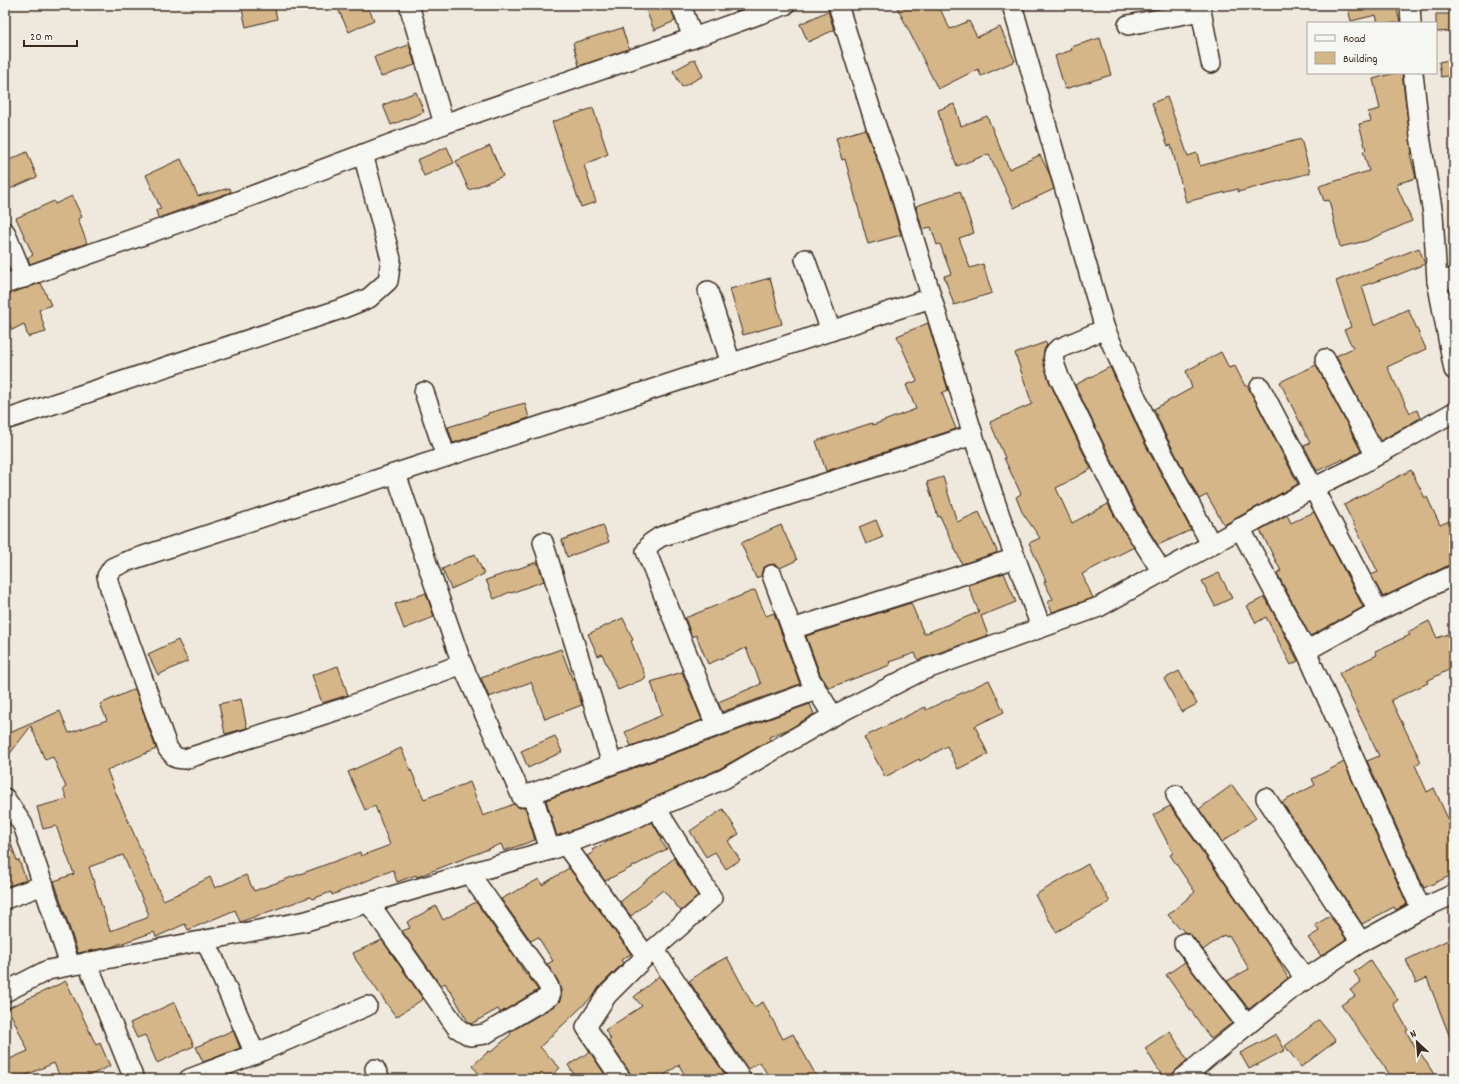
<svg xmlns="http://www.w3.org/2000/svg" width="1459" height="1084" viewBox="0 0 1459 1084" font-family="Dekko,sans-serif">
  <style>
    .building { fill: #d5b689; stroke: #3b2a1e; fill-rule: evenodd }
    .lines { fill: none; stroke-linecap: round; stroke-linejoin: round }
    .street-casing { stroke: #3b2a1e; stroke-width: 22 }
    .street { stroke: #f6f6f2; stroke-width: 19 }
  </style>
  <rect width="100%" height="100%" fill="#efe9dd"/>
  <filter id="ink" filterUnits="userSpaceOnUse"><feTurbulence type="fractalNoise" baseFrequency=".025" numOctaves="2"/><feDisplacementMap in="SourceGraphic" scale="8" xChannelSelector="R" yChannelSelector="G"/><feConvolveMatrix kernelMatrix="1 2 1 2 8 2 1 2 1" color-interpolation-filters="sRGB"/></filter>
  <g filter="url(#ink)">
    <g class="building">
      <polygon points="241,5 274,5 277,19 246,27"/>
      <polygon points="336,5 367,5 374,20 349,32"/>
      <polygon points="658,5 670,5 675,21 654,30 646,10"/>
      <polygon points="896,5 938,5 950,29 969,21 977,37 1000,27 1015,61 981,76 978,69 938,89"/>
      <polygon points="1347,5 1396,5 1400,23 1378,23 1376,15 1351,21"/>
      <polygon points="828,11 834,30 808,42 800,24"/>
      <polygon points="1436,14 1454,14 1454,31 1436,32"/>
      <polygon points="622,28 629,49 579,66 573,43"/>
      <polygon points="1100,38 1111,75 1065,89 1055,56 1072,50 1071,47"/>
      <polygon points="409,45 415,65 381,77 374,57"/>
      <polygon points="695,59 703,76 682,87 673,71"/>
      <polygon points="1454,59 1454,75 1441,77 1439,62"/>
      <polygon points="1395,73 1402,73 1412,154 1410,154 1416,178 1396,184 1412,221 1366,241 1340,247 1329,200 1324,201 1319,186 1369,171 1363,151 1366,150 1359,124 1371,121 1368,112 1380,109 1373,79"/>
      <polygon points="416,92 424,112 391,125 383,105"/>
      <polygon points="1167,97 1188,156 1197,153 1200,166 1301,139 1310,173 1238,192 1238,189 1186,202 1171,145 1168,146 1152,103"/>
      <polygon points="954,104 961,126 987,116 1009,169 1040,155 1049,173 1054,189 1014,208 989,154 957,166 944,133 938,110"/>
      <polygon points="593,108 608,154 584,165 596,202 581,207 552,122"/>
      <polygon points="865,129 888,189 901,235 868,244 845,159 842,160 836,138"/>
      <polygon points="490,146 503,176 469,190 456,161"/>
      <polygon points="447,147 454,163 424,176 417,160"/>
      <polygon points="27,152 37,177 5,191 5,162"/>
      <polygon points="181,159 198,196 230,188 231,192 158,218 156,210 161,209 146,175"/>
      <polygon points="960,191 974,233 959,238 970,268 983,264 992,293 954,305 944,276 951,274 940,244 937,245 931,227 922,229 916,206"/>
      <polygon points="72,196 82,217 78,219 87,243 30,264 27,258 33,255 16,218 54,201 55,204"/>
      <polygon points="1419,248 1425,264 1395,276 1395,275 1362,286 1374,325 1408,309 1426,349 1387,367 1410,413 1417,410 1420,418 1380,441 1336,356 1353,348 1344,330 1351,327 1336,281"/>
      <polygon points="770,278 782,324 743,335 730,289"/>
      <polygon points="41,283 51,305 39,310 46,332 28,337 24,324 12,330 5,314 5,295"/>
      <polygon points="928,323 948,390 942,393 956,429 826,471 816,441 872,423 873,425 916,409 906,385 917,381 897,336"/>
      <polygon points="1046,342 1047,345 1044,351 1043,360 1049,381 1091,469 1056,488 1072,523 1108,504 1117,521 1134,547 1082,574 1093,598 1052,612 1048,602 1053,599 1044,582 1046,581 1029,543 1040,538 1022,512 1016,497 1021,494 1004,458 1005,458 990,422 1032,404 1015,353"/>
      <polygon points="1221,352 1229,368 1235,366 1245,386 1247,385 1298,484 1224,525 1207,495 1199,499 1165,434 1154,409 1192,388 1186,371"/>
      <polygon points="1316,365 1361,451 1344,461 1343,459 1317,471 1304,446 1310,443 1280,382"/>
      <polygon points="1110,367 1145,444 1191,530 1158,545 1136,510 1075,385"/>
      <polygon points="525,403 529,418 453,443 448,427 488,415 488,413"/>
      <polygon points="1411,470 1425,498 1427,497 1440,525 1454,519 1454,564 1449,565 1383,597 1371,575 1378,572 1344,505"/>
      <polygon points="943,477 957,522 979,512 997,551 996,553 962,564 940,516 938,517 927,482"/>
      <polygon points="1314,512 1363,607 1310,636 1277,573 1281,571 1260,530 1287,515 1291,523"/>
      <polygon points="876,520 883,537 866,544 859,527"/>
      <polygon points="603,525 609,542 567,557 562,540"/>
      <polygon points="781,525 797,560 780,568 774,564 768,565 763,568 761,576 756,578 741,543"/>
      <polygon points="475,554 484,574 451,589 442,569"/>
      <polygon points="537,562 544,581 511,593 510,592 494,599 486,580"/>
      <polygon points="1004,573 1016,602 981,616 988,635 918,660 915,653 889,662 890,665 829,688 820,674 806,636 911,603 924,634 979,612 968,585"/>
      <polygon points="1219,573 1232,598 1215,606 1202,581"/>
      <polygon points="755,590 766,616 774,613 800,684 722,712 718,702 761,684 746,648 708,664 696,635 692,637 685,618"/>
      <polygon points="426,593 434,617 404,629 395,604"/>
      <polygon points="1265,597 1298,661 1291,665 1266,617 1256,623 1247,606"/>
      <polygon points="623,618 633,640 631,641 646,678 618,690 602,654 598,656 588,634"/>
      <polygon points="1429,621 1437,638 1454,632 1454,667 1427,681 1428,683 1391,700 1421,762 1415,765 1427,792 1434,788 1454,832 1454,874 1424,888 1367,761 1379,756 1339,673 1377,655 1375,651 1410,635 1408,632"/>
      <polygon points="178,640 188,661 158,675 148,654"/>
      <polygon points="561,649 582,705 545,719 531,682 489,697 481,678"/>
      <polygon points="338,666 348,695 322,703 312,675"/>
      <polygon points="1179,671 1197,704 1182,712 1164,679"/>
      <polygon points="682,672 702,720 631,746 625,732 662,715 651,682"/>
      <polygon points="989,680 1004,712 975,726 988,754 958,769 947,746 920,761 919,759 885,777 864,737 925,707 926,710"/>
      <path d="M135,689L156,749L107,770L115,791L163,900L187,890V889L210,877L215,888L246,875L254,891L360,852L361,856L390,845L375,806L365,810L348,772L401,748L424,799L470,782L483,816L514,804L520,808L525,807L535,840L504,851L501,844L417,877L416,875L397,882L393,870L332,895L331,892L312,899L310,897L240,922L235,910L188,930L185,924L156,937L154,932L111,947L78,953L54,881L74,874L56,826L43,829L37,807L67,799L63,789L66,787L53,757L45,760L31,726L5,760V735L60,711L69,733L107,720L100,704ZM123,855L149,915L147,917V918L110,931L89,867Z"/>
      <polygon points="241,699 247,728 225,734 219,704"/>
      <polygon points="810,704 814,714 791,728 769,737 770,740 719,769 638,805 557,836 546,800"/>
      <polygon points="555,736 562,752 528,768 521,751"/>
      <polygon points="1344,762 1407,904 1396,910 1394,907 1362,924 1282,802 1315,785 1312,779"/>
      <polygon points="1232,785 1256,818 1222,842 1199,809"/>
      <polygon points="1170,806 1274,953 1288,978 1249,1009 1227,981 1249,969 1229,935 1226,937 1224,935 1203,950 1192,936 1189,933 1184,932 1180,927 1179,928 1168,915 1195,892 1170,855 1173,853 1153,815"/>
      <polygon points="723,809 739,834 728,841 740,860 726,869 715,852 706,857 690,831"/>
      <polygon points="652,822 662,839 660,840 667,849 605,881 587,856 594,852 592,850 618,836"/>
      <polygon points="7,832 17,861 19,860 26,880 5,887 5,833"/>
      <polygon points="674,858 698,896 681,911 663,890 631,916 620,902"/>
      <polygon points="1088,864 1110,902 1056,932 1035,895"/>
      <polygon points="569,868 631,954 621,960 623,963 599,987 595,994 540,1047 560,1068 548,1079 484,1079 472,1066 489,1051 491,1052 511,1034 510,1032 556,1005 560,1001 561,997 561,989 558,981 547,964 553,961 538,937 531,941 501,899 539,879 542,885"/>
      <polygon points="476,902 518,962 526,975 527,974 538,990 500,1013 498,1009 471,1024 468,1022 450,990 449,990 445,983 441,986 402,931 410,928 407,922 436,906 443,920"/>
      <polygon points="1330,916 1346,939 1321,956 1308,938 1319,931 1315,925"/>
      <polygon points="1450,939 1454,947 1454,1045 1453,1045 1427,978 1416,983 1406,960"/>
      <polygon points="382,940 423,999 396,1017 356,960 353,953"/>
      <polygon points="727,957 754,1007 763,1002 783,1039 793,1034 818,1079 770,1079 760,1062 748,1069 689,981 712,965"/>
      <polygon points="1370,960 1398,1000 1393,1004 1408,1030 1406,1031 1419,1055 1421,1054 1437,1079 1393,1079 1341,1005 1355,996 1350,990 1361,982 1354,972"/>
      <polygon points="1185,962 1232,1023 1211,1039 1166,975"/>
      <polygon points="659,976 728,1079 687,1079 679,1065 658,1079 632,1079 630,1073 608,1041 611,1039 605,1030 642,1006 634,997"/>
      <polygon points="66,981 96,1045 100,1043 110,1066 82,1079 61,1079 54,1063 17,1079 12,1079 5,1064 5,1061 28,1051 8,1008"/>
      <polygon points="175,1002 194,1046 157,1063 145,1035 137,1038 130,1023"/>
      <polygon points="1319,1020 1336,1041 1301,1067 1285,1046"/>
      <polygon points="233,1030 240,1048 203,1062 196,1047"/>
      <polygon points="1170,1031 1187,1060 1175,1071 1171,1078 1164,1079 1145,1048"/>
      <polygon points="1276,1034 1285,1050 1249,1069 1240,1053"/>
      <polygon points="590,1052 608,1079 577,1079 568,1065"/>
    </g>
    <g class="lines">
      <g class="street-casing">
        <g id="street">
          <polyline points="681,5 693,38 785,5"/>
          <polyline points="838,5 877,129 898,186 973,435 1000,516 1041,627"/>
          <polyline points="1012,5 1105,329 1155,439 1211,544"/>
          <polyline points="1200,5 1211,63"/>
          <polyline points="1410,5 1411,23"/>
          <polyline points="1128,25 1201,11"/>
          <polyline points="1413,73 1420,136 1433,214 1437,281 1454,370"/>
          <polyline points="444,124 693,38"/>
          <polyline points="5,232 24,278"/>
          <polyline points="805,259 831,331"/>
          <polyline points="1437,281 1454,278"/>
          <polyline points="5,284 203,214 444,124 409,5"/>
          <polyline points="708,291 731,364"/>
          <path d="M1105,329L1058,349C1049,356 1056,367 1059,377L1126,515L1162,572"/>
          <polyline points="1325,359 1376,456"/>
          <polyline points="424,392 446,457"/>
          <polyline points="5,420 344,308 369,298 388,281 391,259 363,154"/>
          <polyline points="396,474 462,664 522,797 816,690"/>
          <polyline points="1240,528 1306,651 1378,611 1260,387"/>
          <polyline points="543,542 612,764"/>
          <polyline points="772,575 810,679 833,716"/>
          <polyline points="1378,611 1454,575"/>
          <polyline points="792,629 1016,558"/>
          <polyline points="1306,651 1421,909"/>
          <polyline points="462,664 347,707 185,759 176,758 168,749 110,588 107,576 112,568 125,562 931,298"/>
          <polyline points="716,726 646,551 651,543 660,537 973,435"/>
          <polyline points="532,793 550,850"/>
          <polyline points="1176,795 1306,980"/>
          <polyline points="5,798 23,825 70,965"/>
          <polyline points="1266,798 1361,942"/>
          <polyline points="565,844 646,956 607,995 586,1027 621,1079"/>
          <polyline points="5,899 44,885"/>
          <path d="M369,903L457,1028L470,1036L485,1034L550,996C551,988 547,983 542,976L469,873"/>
          <polyline points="1184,943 1247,1025"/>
          <polyline points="654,949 712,898 656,808"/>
          <polyline points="646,956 654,949 741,1079"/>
          <polyline points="87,962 134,1079"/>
          <polyline points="5,992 48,970 306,921 550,850 638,817 656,808 724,779 833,716 921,671 1099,607 1313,488 1354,468 1454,412"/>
          <polyline points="255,1054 367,1006"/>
          <polyline points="375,1069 380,1079"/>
          <polyline points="189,1079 255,1054 206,941"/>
          <polyline points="1182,1079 1209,1056 1294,987 1361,942 1421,909 1454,894"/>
        </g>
      </g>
      <use href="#street" class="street"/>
    </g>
  </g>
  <rect width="1459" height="1084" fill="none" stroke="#f6f6f2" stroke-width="20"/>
  <rect x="10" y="10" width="1439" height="1064" fill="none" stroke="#3b2a1e" stroke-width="1.5" filter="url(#ink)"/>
  <rect x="1307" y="22" width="130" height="52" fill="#f6f6f2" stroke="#aba49d"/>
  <rect x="1315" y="35" width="20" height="6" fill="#f6f6f2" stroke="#aba49d"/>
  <text x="1343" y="42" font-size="12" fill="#3b2a1e">Road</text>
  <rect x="1315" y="52" width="20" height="12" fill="#d5b689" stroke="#aba49d"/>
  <text x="1343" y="62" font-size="12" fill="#3b2a1e">Building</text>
  <g transform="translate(1417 1042) rotate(334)" stroke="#f6f6f2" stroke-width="3" paint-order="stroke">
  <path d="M0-3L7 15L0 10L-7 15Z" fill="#3b2a1e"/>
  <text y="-6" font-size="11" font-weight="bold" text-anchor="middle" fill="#3b2a1e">N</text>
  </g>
  <path d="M24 40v6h53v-6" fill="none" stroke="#3b2a1e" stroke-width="2"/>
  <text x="30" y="40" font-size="12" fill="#3b2a1e" stroke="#f6f6f2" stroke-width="3" paint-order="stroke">20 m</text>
</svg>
